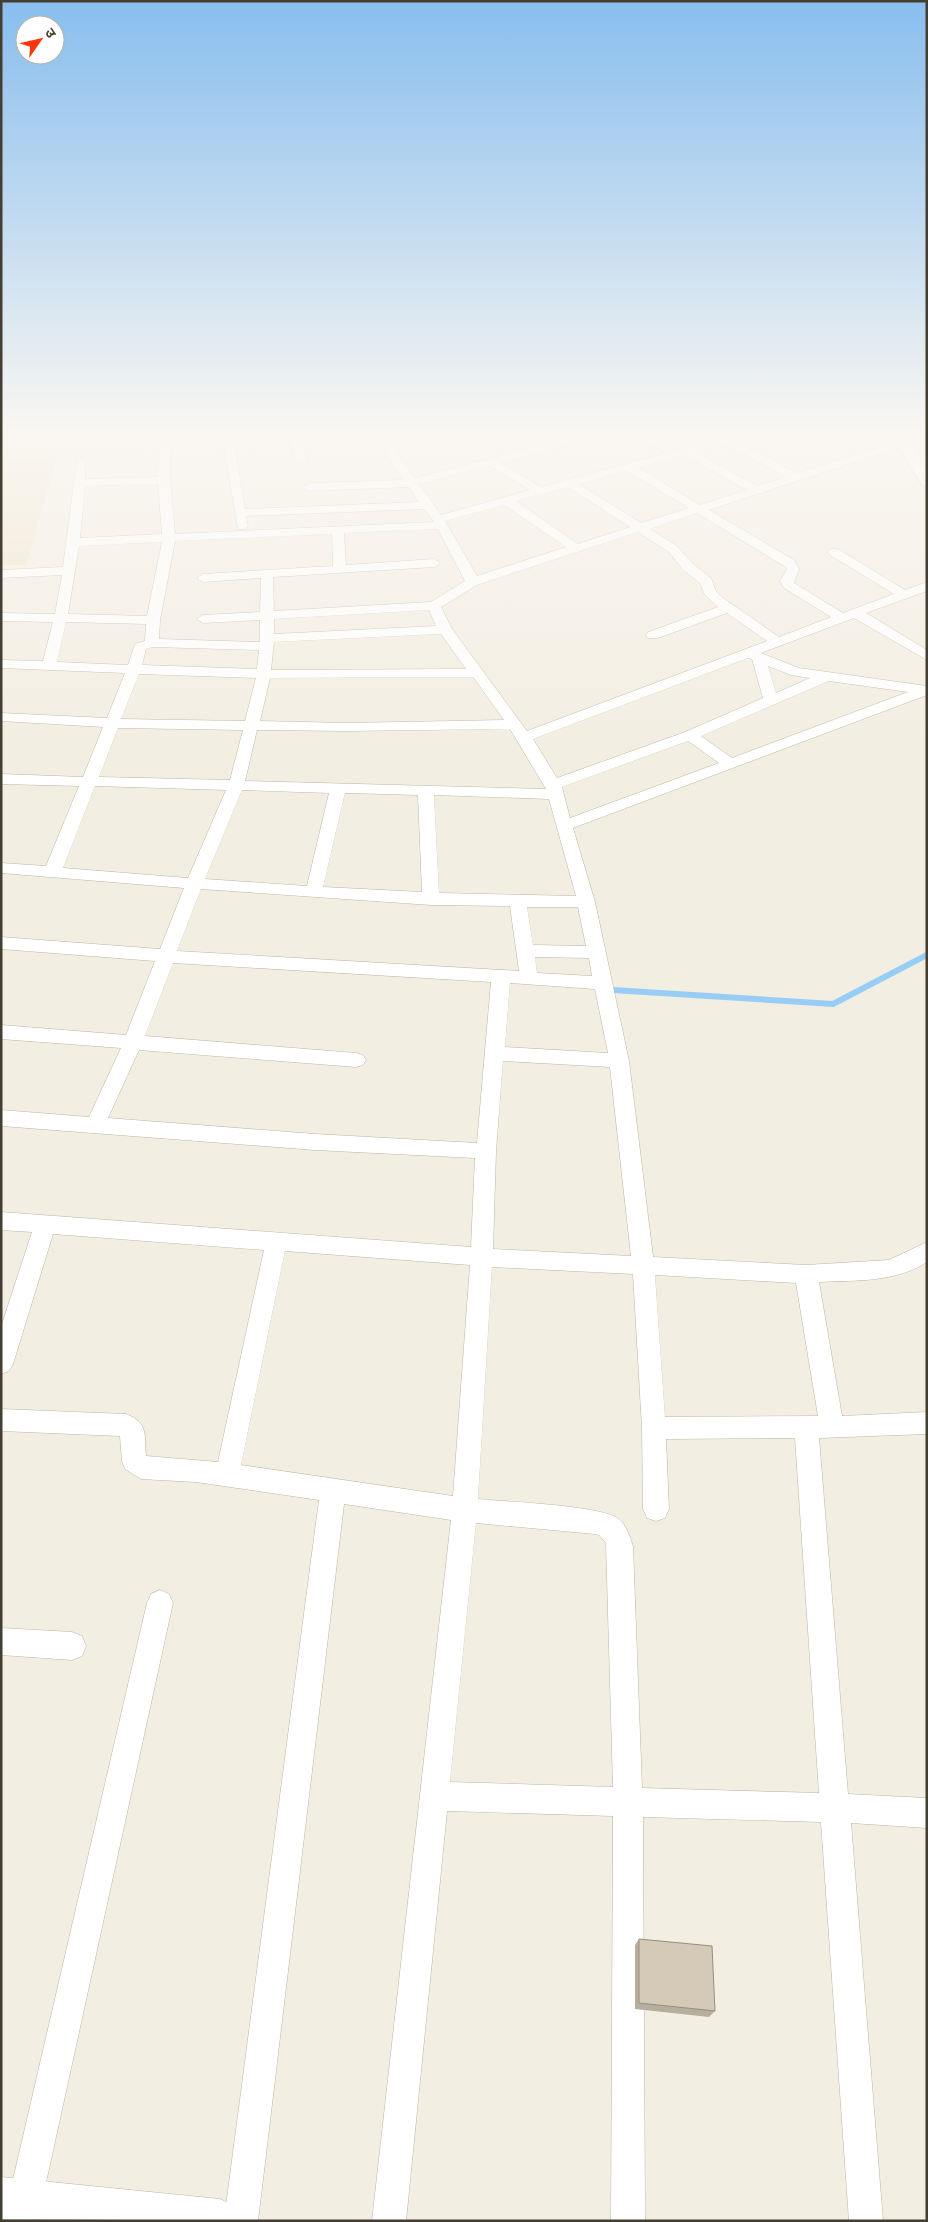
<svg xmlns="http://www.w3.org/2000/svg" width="928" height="2222" viewBox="0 0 928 2222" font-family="Barlow,'Noto Sans Devanagari',sans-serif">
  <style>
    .education { fill: #eee4cb }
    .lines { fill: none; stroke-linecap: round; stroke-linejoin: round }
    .stream { stroke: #98cef6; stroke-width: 6 }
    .minor-casing { stroke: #bfb6a4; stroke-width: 1 }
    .tertiary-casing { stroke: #bfb6a4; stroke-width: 1 }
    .minor { fill: #fff; fill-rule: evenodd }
    .tertiary { fill: #fff; fill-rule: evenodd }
    .wall { fill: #b7ae9d }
    .building { fill: #d5cab7; stroke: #958d80 }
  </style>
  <rect width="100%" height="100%" fill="#f3eee2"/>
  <polygon class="education" points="1,436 141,436 135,456 57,458 26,565 1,565"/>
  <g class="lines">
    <polyline class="stream" points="613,990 833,1004 927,955"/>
    <g class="minor-casing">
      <g id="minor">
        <path d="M159,436H192L186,439L170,440V480L175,534L434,522L424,509L246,516L248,526L246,529H238L222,436H233L245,509L419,502L409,487L309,491L303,487L309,483L404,480L387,456L380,436H412L411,438L393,443L399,456L415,478L576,436H592L591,438L501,463L541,487L667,453L638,438L637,436H650L678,450L731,436H747L746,438L736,441L797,473L903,440H916L922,443L916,446H904L709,510L794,560L799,569L794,583L843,613L894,594L830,555L828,552L830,549H838L905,590L927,582V591L866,613L927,650V660L854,618L761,653L799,668L927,686V695L573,828L595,902L629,1061L653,1257L806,1265L889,1260L927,1242V1262C894,1283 856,1280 819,1282L842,1416L927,1412V1434L819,1438L848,1794L927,1798V1828L851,1823L883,2221H849L821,1822L643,1817L645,2221H611L613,1816L447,1811L406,2221H372L451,1520L344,1504L258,2221H224L319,1500L196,1482L141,1479L125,1469L122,1461L120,1436L1,1431V1409L126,1414C149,1423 144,1435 146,1456L218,1462L264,1250L53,1234L13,1364L9,1371L1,1374V1327L32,1232L1,1230V1212L471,1247L475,1158L315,1150L1,1126V1110L89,1117L121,1048L1,1039V1025L126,1035L155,961L1,949V937L160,949L184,888L1,873V863L46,866L79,786L1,784V774L83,777L103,727L1,721V713L107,718L125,673L1,668V660L43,661L53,622L1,621V613L55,614L62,575L1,578V570L63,567L77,460H85V479L158,477ZM725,444L786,477L757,486L696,452ZM685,455L746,490L700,505L639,468ZM490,466L530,490L441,515L419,484ZM627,471L689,508L641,523L579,484ZM158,484L162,534L80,538L85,486ZM568,487L630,527L578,544L516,501ZM504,505L566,547L477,576L445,521ZM697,513L784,566L787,569L780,581L784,588L831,617L779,637L723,598L716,591L711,578L693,564L677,546L650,529ZM438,529L465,581L431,602L274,611L273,577L434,567L440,563L434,559L346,565L344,533ZM638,532L669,552L683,570L700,583L705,595L718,607L648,632L646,635L648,638H658L727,613L767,641L527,731L452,629L441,607L477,585ZM332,534L333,566L203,574L197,578L203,582L261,578L260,612L203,615L196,619L203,623L260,620V642L159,639L160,620L175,541ZM162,542L147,616L68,614L79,546ZM429,610L436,626L274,634V619ZM66,622L146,624L145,641L135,644L128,665L57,662ZM441,634L466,669L271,670L274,642ZM153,647L259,650L257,669L142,665L146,649ZM748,658L752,659L763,698L685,732L557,778L533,739ZM768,666L791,675L810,678L776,693ZM139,674L256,678L245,721L121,719ZM473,677L504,720L346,723L260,721L270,678ZM829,681L908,692L732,758L701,736ZM118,728L243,730L230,780L99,777ZM510,729L546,789L245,781L257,730L346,731ZM688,741L719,763L570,818L562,787ZM95,786L226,790L188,878L63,868ZM242,790L329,793L307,886L205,879ZM345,793L418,795L422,892L323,887ZM434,795L549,799L576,896L439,893ZM201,889L431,905L510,906L519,971L177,951ZM527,907H578L586,946L533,945ZM535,957L589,958L592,976L537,973ZM173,963L491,982L477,1143L315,1134L108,1118L139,1050L356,1067L363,1065L366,1060L363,1055L356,1053L145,1036ZM510,983L595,989L608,1053L505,1047ZM503,1061L610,1067L631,1256L493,1249L496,1151ZM285,1251L470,1265L453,1496L241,1465ZM492,1267L633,1274L642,1428L643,1509L647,1518L656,1521L665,1518L669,1509L666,1439L795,1438L819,1793L642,1788L633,1546C630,1537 626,1525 619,1519C600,1505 506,1502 478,1499ZM655,1275L796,1283L818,1416L665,1417ZM476,1523L595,1534L599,1535L606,1543L613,1787L450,1782Z"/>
        <polygon points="289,436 300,436 308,460 306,462 298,462 296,460"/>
        <polygon points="160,1590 169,1594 173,1603 42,2201 37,2213 25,2218 13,2213 8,2201 147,1603 151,1594"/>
        <polygon points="1,1628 72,1632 82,1636 86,1646 82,1656 72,1660 1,1655"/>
      </g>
    </g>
    <g class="tertiary-casing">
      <g id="tertiary">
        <polygon points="891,436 905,436 927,470 927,486 922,485"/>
        <polygon points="1,2177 220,2199 235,2206 242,2221 1,2219"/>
      </g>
    </g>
    <use href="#minor" class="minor"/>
    <use href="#tertiary" class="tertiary"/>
  </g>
  <polygon class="wall" points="639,1939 715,2011 709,2017 635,2009 635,1945"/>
  <polygon class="building" points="639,1939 712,1946 715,2011 639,2003"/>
  <linearGradient id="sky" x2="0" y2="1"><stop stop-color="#88beee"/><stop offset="0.58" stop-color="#faf7f2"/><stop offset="1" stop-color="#faf7f2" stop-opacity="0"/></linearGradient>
  <rect width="928" height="747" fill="url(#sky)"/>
  <rect width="928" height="2222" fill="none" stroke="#453e32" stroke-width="5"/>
  <g transform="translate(40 40) rotate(56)"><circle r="24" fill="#ffffff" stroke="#b5b2ad"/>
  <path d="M0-4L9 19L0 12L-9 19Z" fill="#ff360d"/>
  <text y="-8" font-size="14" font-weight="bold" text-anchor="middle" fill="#453e32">उ</text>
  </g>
</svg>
